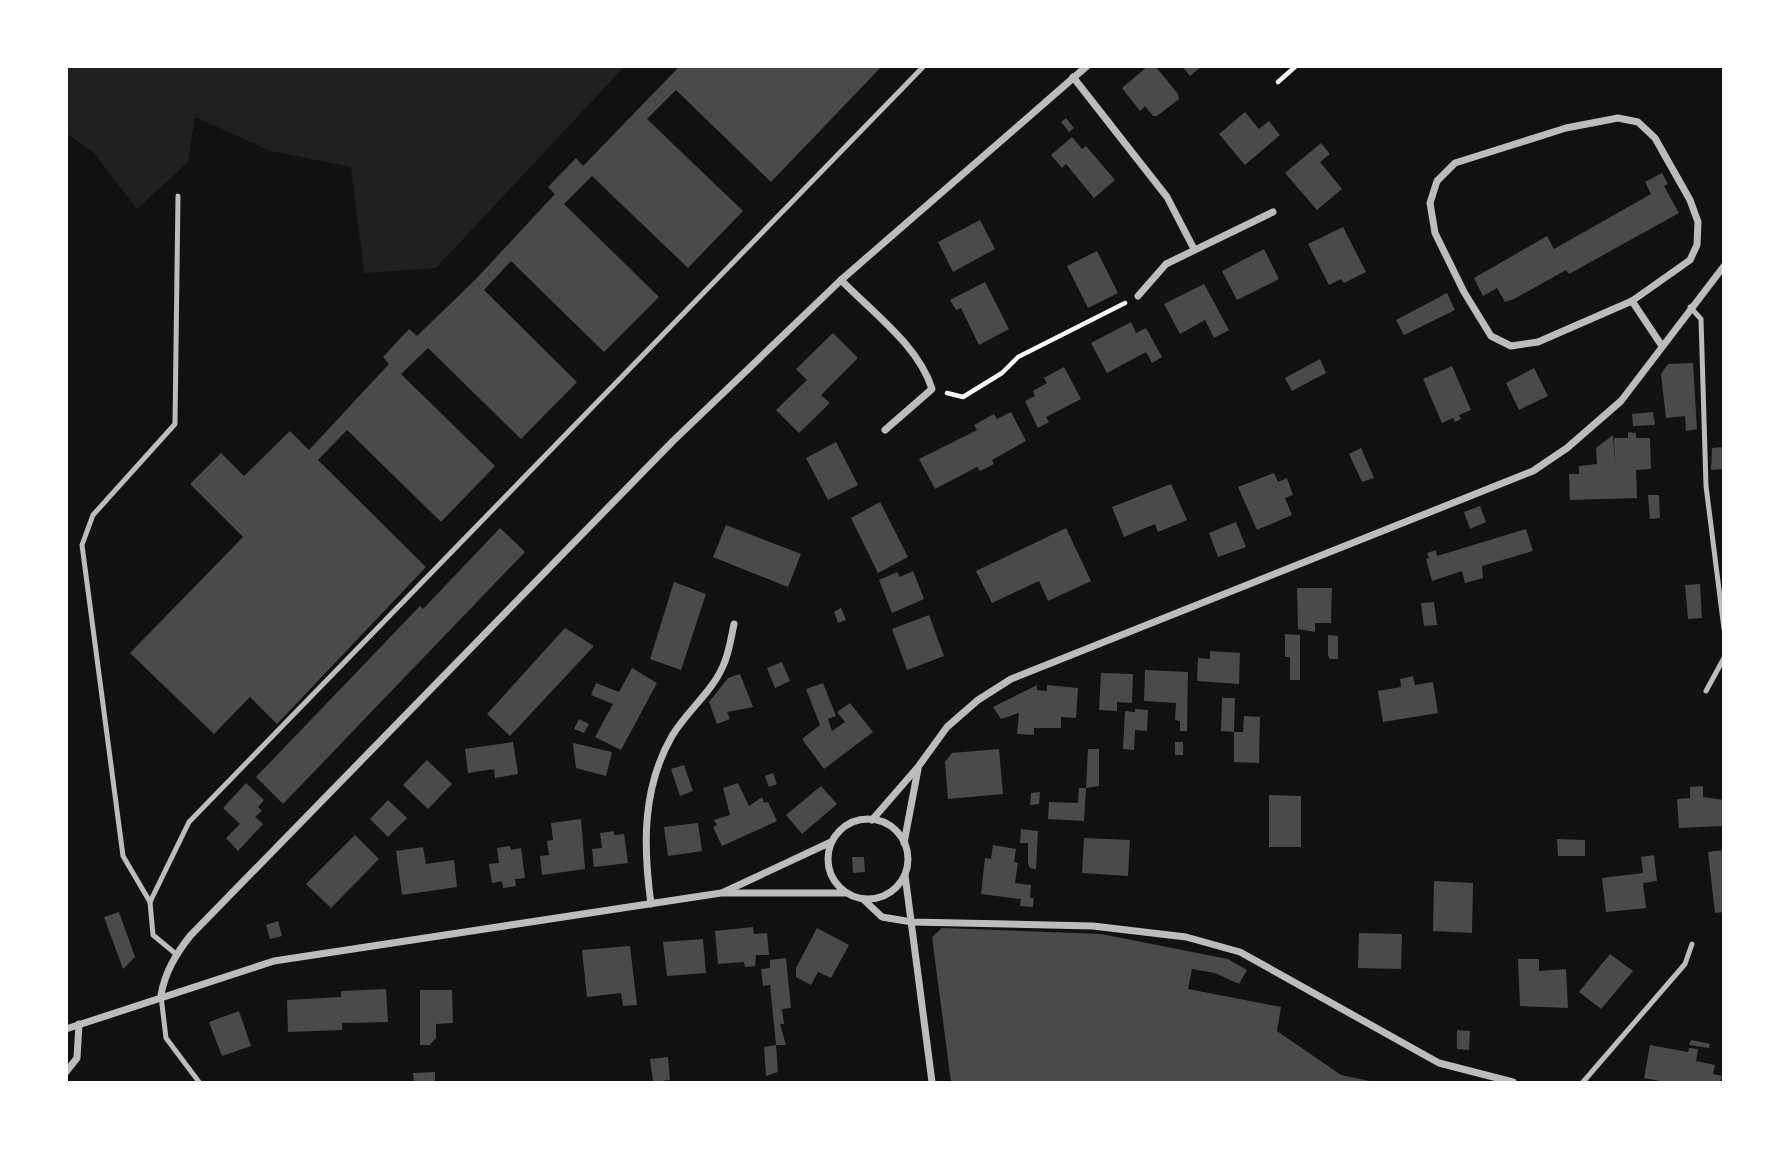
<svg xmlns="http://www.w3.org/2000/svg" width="1790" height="1149" viewBox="0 0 1790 1149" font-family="Mulish,sans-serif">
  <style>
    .green { fill: #202020 }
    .building { fill: #4a4a4a }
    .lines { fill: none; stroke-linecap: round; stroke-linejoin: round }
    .path { stroke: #f5f5f5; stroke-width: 4.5 }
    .service { stroke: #bcbcbc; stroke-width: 5 }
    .minor { stroke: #bcbcbc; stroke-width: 7 }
  </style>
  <rect width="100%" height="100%" fill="#111"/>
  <polygon class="green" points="67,66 624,66 624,67 436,268 364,273 351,167 271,151 195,117 188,162 137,209 94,153 67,134"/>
  <g class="building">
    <polygon points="680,66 882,66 771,182 676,90 647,119 743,211 688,268 592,176 564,204 659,297 604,352 511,261 484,290 577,382 521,439 428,348 401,374 495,466 441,522 347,430 318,460 426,567 277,724 250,697 214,734 130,653 243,537 190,484 221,453 244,476 290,431 309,450 389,364 383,357 409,329 417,336 475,280 555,194 548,187 576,158 583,166"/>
    <polygon points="1148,66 1155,66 1178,94 1179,99 1157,116 1153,116 1145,106 1140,111 1122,88"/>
    <polygon points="1182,66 1202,66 1190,76"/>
    <polygon points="1245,112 1259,129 1269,121 1280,135 1245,165 1219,134"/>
    <polygon points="1066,118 1074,128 1069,132 1061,122"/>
    <polygon points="1072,137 1082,149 1086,146 1115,180 1094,198 1066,164 1062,168 1051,155"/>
    <polygon points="1321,143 1330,154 1320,162 1342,189 1317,210 1285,173"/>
    <polygon points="1662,173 1668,184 1664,186 1679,213 1569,274 1566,270 1514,299 1505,302 1497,288 1483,296 1474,278 1547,236 1554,249 1651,194 1645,182"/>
    <polygon points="980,220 995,249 953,272 938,242"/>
    <polygon points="1343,227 1366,272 1344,283 1341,279 1329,285 1308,244"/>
    <polygon points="1264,249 1279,279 1237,300 1222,271"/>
    <polygon points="1097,251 1118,293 1088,308 1067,266"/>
    <polygon points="985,282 1009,329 979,345 961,308 956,310 950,300"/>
    <polygon points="1204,284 1229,330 1214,338 1205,320 1180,334 1164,304"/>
    <polygon points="1447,293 1455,310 1404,335 1396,320"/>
    <polygon points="1131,322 1136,333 1146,328 1162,357 1152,363 1146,352 1107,373 1091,343"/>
    <polygon points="833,333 858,358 821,395 830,403 799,433 776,410 807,380 796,369"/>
    <polygon points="1320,359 1326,373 1292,391 1285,378"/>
    <polygon points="1693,363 1697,429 1686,431 1685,416 1666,418 1661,374 1668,364"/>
    <polygon points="1452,366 1471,410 1459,415 1461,419 1455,422 1453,418 1442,423 1423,379"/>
    <polygon points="1064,367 1081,399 1046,417 1049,422 1038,428 1025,401 1035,396 1033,391 1047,383 1044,378"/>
    <polygon points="1534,368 1548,396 1519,410 1506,383"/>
    <polygon points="1011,412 1026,441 992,460 994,464 980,471 977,467 935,489 919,459 977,430 974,425 994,414 997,419"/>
    <polygon points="1653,412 1655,425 1633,426 1632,414"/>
    <polygon points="1628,432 1636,433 1636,438 1650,438 1651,469 1636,470 1637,498 1570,500 1569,474 1579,474 1579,466 1597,464 1596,448 1613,435 1615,465 1614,438 1628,438"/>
    <polygon points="836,442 858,485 828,500 806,458"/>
    <polygon points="1724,447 1724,469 1711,470 1712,448"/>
    <polygon points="1361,448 1374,478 1362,482 1349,454"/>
    <polygon points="1274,473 1278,482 1287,478 1293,495 1285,498 1292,515 1257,530 1238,487"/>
    <polygon points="1171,484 1187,520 1158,532 1155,524 1124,537 1112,507"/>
    <polygon points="1648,495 1659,495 1660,518 1650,519"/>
    <polygon points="880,502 908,557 878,573 851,518"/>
    <polygon points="1480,506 1486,522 1470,529 1464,512"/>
    <polygon points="1236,522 1246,547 1218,557 1209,533"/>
    <polygon points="726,525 801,554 788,587 713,557"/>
    <polygon points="500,528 525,552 283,804 256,777 420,606 423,609"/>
    <polygon points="1066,528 1091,581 1048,601 1039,581 992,603 976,571"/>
    <polygon points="1526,529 1533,551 1482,566 1483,578 1465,583 1462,571 1432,581 1426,559 1429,558 1427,553 1436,550 1437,556"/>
    <polygon points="913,571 924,599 892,613 879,580 897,572 900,577"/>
    <polygon points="674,582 706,594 681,670 650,659"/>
    <polygon points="1700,584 1702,618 1688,619 1685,585"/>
    <polygon points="1297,588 1332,588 1331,623 1315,623 1315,632 1298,629"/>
    <polygon points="1434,602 1437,625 1424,626 1421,603"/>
    <polygon points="841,608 846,620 838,623 834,612"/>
    <polygon points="929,615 944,656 907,670 892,629"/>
    <polygon points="565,628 594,646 510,736 487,714"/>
    <polygon points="1285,634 1300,635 1300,680 1290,680 1290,657 1285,657"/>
    <polygon points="1328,635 1338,636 1338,659 1330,659 1328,655"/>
    <polygon points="1210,651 1240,653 1239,684 1197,681 1198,658 1210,659"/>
    <polygon points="782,662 790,681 775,688 767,668"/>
    <polygon points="632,668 657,683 621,750 595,737 613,704 591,695 596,683 619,692"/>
    <polygon points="1145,670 1188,672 1187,731 1180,731 1180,721 1175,720 1176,703 1144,701"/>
    <polygon points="1101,673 1133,674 1132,703 1117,702 1117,711 1099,710"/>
    <polygon points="740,674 753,707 727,712 730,719 717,724 709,702 728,678"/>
    <polygon points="1413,676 1415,685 1433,682 1438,713 1383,722 1378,691 1401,687 1400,679"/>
    <polygon points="823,683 836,716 828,719 832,731 845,722 837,712 850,703 873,732 824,769 802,739 820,725 806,689"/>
    <polygon points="1037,685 1037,690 1047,691 1047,685 1078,688 1076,718 1061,717 1061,728 1034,728 1034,735 1017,734 1019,713 1001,719 993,707"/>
    <polygon points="1222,698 1235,698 1234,732 1221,731"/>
    <polygon points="1135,709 1148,710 1147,731 1135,730 1134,750 1123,749 1125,711 1135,712"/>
    <polygon points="1244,716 1260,717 1259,763 1234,762 1234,732 1243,732"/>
    <polygon points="579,719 589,724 584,733 574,729"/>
    <polygon points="513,742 518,774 495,778 494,769 468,773 465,749"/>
    <rect x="1175" y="742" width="8" height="13"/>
    <polygon points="573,743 612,752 606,776 576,768"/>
    <polygon points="999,749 1003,794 948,799 945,762 952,753"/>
    <polygon points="1088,749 1099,749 1099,786 1086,788"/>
    <polygon points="427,760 452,784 428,809 403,785"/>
    <polygon points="684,765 693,791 680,796 671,769"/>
    <polygon points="773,773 777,784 769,787 765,776"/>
    <polygon points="246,783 264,800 258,807 262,811 255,817 263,824 238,851 226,838 240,824 223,808"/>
    <polygon points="738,783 749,806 762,797 764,803 768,802 777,821 722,846 713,827 717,825 714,820 730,815 723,788"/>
    <polygon points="821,786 837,804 802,834 786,815"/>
    <polygon points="1703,786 1703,797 1724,800 1724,826 1679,828 1677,799 1690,798 1690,787"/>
    <polygon points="1079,788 1086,788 1084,821 1048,819 1049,802 1078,803"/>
    <polygon points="1040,792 1039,804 1030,805 1031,793"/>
    <polygon points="1269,795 1301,796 1301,847 1269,847"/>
    <polygon points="388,800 407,818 388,837 370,819"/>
    <polygon points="581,819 585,869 542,875 540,856 549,855 547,841 553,840 551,823"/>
    <polygon points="698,823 702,851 668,856 664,827"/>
    <polygon points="1021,829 1038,831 1036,869 1030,868 1028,863 1028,843 1020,843"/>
    <polygon points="614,831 614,835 624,834 628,863 594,867 592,849 602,848 600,833"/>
    <polygon points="355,835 379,859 331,908 306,884"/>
    <polygon points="1084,838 1130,840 1128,876 1082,873"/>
    <polygon points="1557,839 1585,840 1585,856 1558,856"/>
    <polygon points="993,845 1016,849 1014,862 1018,863 1015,883 1031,885 1030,898 1034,898 1033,907 1020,906 1021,899 981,894 985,858 991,859"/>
    <polygon points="510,846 511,850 521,848 525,878 515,879 516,886 503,888 502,881 492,883 489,864 499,863 497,848"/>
    <polygon points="423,847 426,864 454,860 457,887 402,895 396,851"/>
    <polygon points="1724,850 1724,912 1715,913 1708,852"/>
    <polygon points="1654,855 1657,881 1643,883 1646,908 1606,912 1602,878 1643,873 1641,857"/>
    <polygon points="852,857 864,857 865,872 853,873"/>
    <polygon points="1434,881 1473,883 1472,933 1433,931"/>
    <polygon points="119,912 135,957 123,969 104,917"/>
    <polygon points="278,921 282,936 270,939 266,925"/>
    <polygon points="753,927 754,934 767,933 769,955 756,955 755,966 745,967 744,962 718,964 715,931"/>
    <polygon points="817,928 849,945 831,978 818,972 811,985 796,977 796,968"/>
    <polygon points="942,928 1101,934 1228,959 1247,970 1239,984 1215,973 1192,969 1188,989 1281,1007 1277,1031 1341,1075 1375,1082 951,1082 932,937"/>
    <polygon points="1359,933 1402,934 1401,969 1358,968"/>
    <polygon points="703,939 706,973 667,976 663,942"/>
    <polygon points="630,946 637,1005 623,1006 621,993 587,997 582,950"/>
    <polygon points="1610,954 1633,971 1601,1009 1579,992"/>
    <polygon points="786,958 791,1008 782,1009 784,1024 780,1024 786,1045 776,1045 778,1072 766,1076 764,1047 776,1045 770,985 763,986 761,969 770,968 770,960"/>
    <polygon points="1518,959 1539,959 1539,971 1566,969 1568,1008 1520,1006"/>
    <polygon points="386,989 388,1022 342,1023 342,1030 288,1032 287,1000 341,997 341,991"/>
    <polygon points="420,990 452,990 453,1023 436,1024 436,1038 430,1045 420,1045"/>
    <polygon points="239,1011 251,1046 222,1056 209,1022"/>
    <polygon points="1457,1030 1470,1031 1469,1050 1457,1049"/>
    <polygon points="1691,1040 1710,1044 1709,1048 1689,1045"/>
    <polygon points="1650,1045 1688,1052 1689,1048 1698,1049 1696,1061 1715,1065 1713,1074 1722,1076 1720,1082 1665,1082 1644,1078"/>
    <polygon points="668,1057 670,1080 653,1082 650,1059"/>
    <polygon points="435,1072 435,1082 414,1082 413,1073"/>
  </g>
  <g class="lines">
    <g class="path">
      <polyline points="1278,82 1296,66"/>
      <polyline points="947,393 963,397 1002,373 1018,357 1125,303"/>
    </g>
    <g class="service">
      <polyline points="1690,307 1701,319 1706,486 1724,629"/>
      <polyline points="1706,691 1724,658"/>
      <polyline points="150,902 123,856 82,545 93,515 175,424 178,196"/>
      <polyline points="176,954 153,935 150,902 189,822 924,66"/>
      <polyline points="161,996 166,1038 199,1082"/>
      <polyline points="1583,1082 1685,964 1692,944"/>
    </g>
    <g class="minor">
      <polyline points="1073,77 1167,197 1194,249"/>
      <polygon points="1618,118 1638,122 1655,138 1690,200 1698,222 1697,245 1690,260 1632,301 1538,342 1511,346 1491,336 1464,292 1435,233 1430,203 1437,181 1455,163 1566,128"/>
      <path d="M841,280C872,312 919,346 932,389L885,430"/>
      <polyline points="1138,296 1166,264 1273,212"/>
      <polyline points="1632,301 1662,346"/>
      <circle cx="868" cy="859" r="40"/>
      <polyline points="872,820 918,767 947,727 978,700 1011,679 1533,471 1567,448 1621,401 1724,266"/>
      <polyline points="904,843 918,769"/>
      <polyline points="905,875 932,1082"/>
      <polyline points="724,892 831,842"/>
      <polyline points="863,899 882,917 912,922 1093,926 1186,937 1240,952 1439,1063 1513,1082"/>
      <path d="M651,904C643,846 642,788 672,736C686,712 712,692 723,666C729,654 731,638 734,624"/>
      <path d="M161,995C165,972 176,954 190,936L673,441L841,280L1087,66"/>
      <polyline points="66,1029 274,961 721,893 845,893"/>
      <polyline points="66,1072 77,1058 79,1024"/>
    </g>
  </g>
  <rect width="1790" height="1149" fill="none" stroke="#ffffff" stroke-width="136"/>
</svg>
